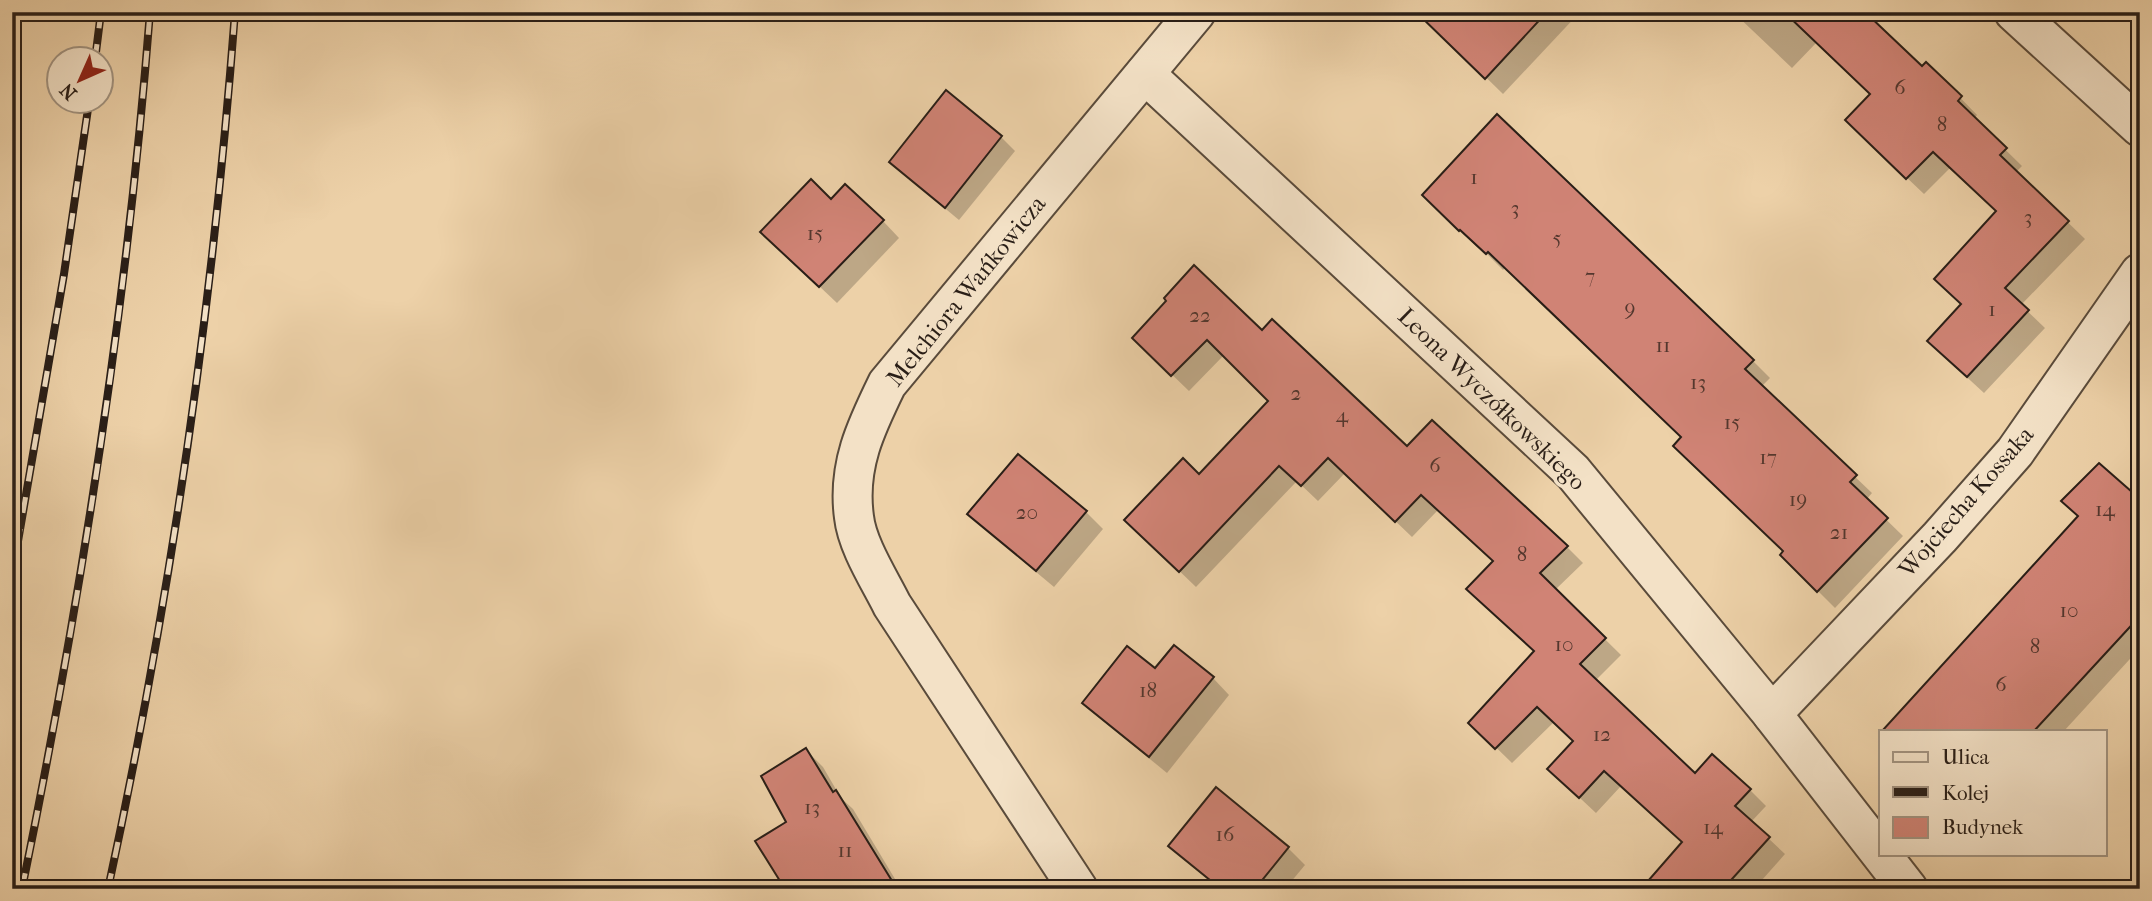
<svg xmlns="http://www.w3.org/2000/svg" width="2152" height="901" viewBox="0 0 2152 901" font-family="'IM FELL French Canon',serif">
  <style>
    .shadow { fill: #0003 }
    .building { fill: #d08375; stroke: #291e17; stroke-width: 2 }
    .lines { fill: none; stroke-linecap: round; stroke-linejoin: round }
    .minor-casing { stroke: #5a4b3b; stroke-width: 42 }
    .minor { stroke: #f3e1c6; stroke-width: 38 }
    .rail-casing { stroke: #291e17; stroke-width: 8 }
    .rail { stroke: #f3e1c6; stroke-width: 5; stroke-dasharray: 16; stroke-linecap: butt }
    .labels { text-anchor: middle; stroke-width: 7; stroke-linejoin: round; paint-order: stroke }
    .number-label { font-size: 21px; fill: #53372e }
    .street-label { font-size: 24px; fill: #291e17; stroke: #f3e1c6 }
  </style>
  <rect width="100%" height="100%" fill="#edd1a8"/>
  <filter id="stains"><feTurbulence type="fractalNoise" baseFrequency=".00286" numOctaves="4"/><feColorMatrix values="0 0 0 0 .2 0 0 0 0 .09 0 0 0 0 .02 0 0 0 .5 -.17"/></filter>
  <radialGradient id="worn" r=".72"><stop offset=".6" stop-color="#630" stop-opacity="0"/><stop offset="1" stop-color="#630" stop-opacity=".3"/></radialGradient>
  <g class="shadow">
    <polygon points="1419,12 1580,12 1503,94"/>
    <polygon points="1733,12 1863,12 1922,68 1943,80 1977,115 1974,119 2022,166 2016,172 2085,239 2021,305 2045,328 1984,393 1946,358 1963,305 1998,212 1951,167 1924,194 1864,137 1872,94 1817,42 1792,68"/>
    <polygon points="1001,137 1015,151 959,220 905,175"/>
    <polygon points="1425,195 1753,361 1770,378 1761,387 1872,493 1866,500 1903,536 1835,608 1782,555 1786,552 1683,438 1505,268 1503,270 1478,245 1477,247"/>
    <polygon points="831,201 883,221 899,238 837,303 779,248"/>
    <polygon points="1262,333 1407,449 1567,547 1583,563 1555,590 1621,655 1595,681 1696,775 1750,790 1766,806 1751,822 1785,854 1754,889 1677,889 1684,843 1621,786 1596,813 1566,785 1575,741 1554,722 1512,763 1471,723 1536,651 1495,562 1438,510 1412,537 1345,473 1318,501 1297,481 1196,587 1143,536 1270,401 1224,355 1189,391 1134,338"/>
    <polygon points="2140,501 2140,648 2064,731 1884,731 2080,517"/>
    <polygon points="1086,512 1103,529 1054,587 987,531 970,514"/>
    <polygon points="1155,671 1213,678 1229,695 1167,773 1101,719 1084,703"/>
    <polygon points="806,750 823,767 841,798 853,809 901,889 787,889 788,823"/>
    <polygon points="1170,846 1288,848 1305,865 1285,889 1220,889"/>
  </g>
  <g class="building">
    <polygon points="1416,12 1547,12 1485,79"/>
    <polygon points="1784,12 1865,12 1922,66 1926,62 1962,96 1958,101 2007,148 2000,155 2069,221 2005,288 2029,310 1967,377 1927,341 1961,304 1934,279 1996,211 1933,152 1906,179 1845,120 1870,94"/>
    <polygon points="946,90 1002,136 945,208 889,162"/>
    <polygon points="1497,114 1754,360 1745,369 1857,475 1850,482 1888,518 1817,592 1780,555 1783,551 1673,446 1681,437 1488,252 1486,254 1460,230 1459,231 1422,195"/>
    <polygon points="811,179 831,199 845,184 884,220 819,287 760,232"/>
    <polygon points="1194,265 1262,330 1272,319 1407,446 1432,420 1568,546 1540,573 1606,638 1580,664 1695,773 1712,754 1751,789 1735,806 1770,837 1723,889 1641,889 1682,842 1604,771 1579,798 1547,769 1573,741 1537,707 1495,749 1468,723 1534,651 1466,589 1493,561 1421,495 1395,522 1328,458 1301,486 1279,466 1179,572 1124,520 1183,458 1199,474 1268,401 1207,340 1171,376 1132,338 1166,301 1164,298"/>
    <polygon points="1018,454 1087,511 1036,571 967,514"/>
    <polygon points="2099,463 2140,499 2140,616 2034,731 1882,731 2078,516 2061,501"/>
    <polygon points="1174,645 1214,677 1149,757 1082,703 1127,646 1155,668"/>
    <polygon points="806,748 833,792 836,790 897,889 785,889 755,841 786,822 761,776"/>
    <polygon points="1216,787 1289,847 1255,889 1221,889 1168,846"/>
  </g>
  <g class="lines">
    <g class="minor-casing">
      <g id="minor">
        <polyline points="2014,12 2140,127"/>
        <polyline points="1145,74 1573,472 1772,714 1908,889"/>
        <polyline points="1772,714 1940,537 2015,452 2140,273"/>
        <path d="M1078,889L892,605C879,579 857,545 854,517C847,466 866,427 887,384L1196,12"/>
      </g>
    </g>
    <use href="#minor" class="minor"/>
    <g class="rail-casing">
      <g id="rail">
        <polyline points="95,60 101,12"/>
        <polyline points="12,576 64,274 89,102"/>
        <path d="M22,889C81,599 127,307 150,12"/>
        <path d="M108,889C170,601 213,306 235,12"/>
      </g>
    </g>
    <use href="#rail" class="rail"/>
  </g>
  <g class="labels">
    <g class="number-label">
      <text x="1900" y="94">6</text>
      <text x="1942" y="131">8</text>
      <text x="1474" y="184">1</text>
      <text x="1515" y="215">3</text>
      <text x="2028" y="224">3</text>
      <text x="815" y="240">15</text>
      <text x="1557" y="245">5</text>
      <text x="1590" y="283">7</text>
      <text x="1630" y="315">9</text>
      <text x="1992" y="316">1</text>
      <text x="1200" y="322">22</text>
      <text x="1663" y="352">11</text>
      <text x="1698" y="389">13</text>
      <text x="1296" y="400">2</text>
      <text x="1342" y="422">4</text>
      <text x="1732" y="429">15</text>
      <text x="1768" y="464">17</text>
      <text x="1435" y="472">6</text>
      <text x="1798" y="506">19</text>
      <text x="2105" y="516">14</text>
      <text x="1027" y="519">20</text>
      <text x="1839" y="539">21</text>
      <text x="1522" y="561">8</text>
      <text x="2069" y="617">10</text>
      <text x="1564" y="651">10</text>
      <text x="2035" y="653">8</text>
      <text x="2001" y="691">6</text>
      <text x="1148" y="697">18</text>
      <text x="1602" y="741">12</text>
      <text x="812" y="814">13</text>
      <text x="1713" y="834">14</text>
      <text x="1225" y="841">16</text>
      <text x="845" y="857">11</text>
    </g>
    <g class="street-label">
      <text transform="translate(966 291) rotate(-51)" y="8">Melchiora Wańkowicza</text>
      <text transform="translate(1492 399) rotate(44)" y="8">Leona Wyczółkowskiego</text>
      <text transform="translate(1966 502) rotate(-49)" y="8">Wojciecha Kossaka</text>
    </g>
  </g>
  <rect width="2152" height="901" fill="none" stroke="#edd1a8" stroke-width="42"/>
  <rect x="14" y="14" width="2124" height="873" fill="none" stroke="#291e17" stroke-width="3.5"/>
  <rect x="21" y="21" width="2110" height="859" fill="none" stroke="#291e17" stroke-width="2"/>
  <rect x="1879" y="730" width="228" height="126" fill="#f3e1c6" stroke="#a29380" stroke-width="2"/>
  <rect x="1893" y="752" width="35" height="10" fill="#f3e1c6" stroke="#a29380" stroke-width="2"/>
  <text x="1942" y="764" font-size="21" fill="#291e17">Ulica</text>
  <rect x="1893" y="787" width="35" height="10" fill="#291e17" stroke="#a29380" stroke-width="2"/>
  <text x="1942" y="800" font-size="21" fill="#291e17">Kolej</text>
  <rect x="1893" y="817" width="35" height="21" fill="#d08375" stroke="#a29380" stroke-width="2"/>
  <text x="1942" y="834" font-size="21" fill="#291e17">Budynek</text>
  <g transform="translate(80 80) rotate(225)"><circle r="33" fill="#f3e1c6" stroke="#a29380" stroke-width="2"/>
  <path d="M0-5L12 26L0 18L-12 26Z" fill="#8f2418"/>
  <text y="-10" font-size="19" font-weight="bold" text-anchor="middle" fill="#291e17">N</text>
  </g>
  <rect width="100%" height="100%" filter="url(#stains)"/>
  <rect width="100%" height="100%" fill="url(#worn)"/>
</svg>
